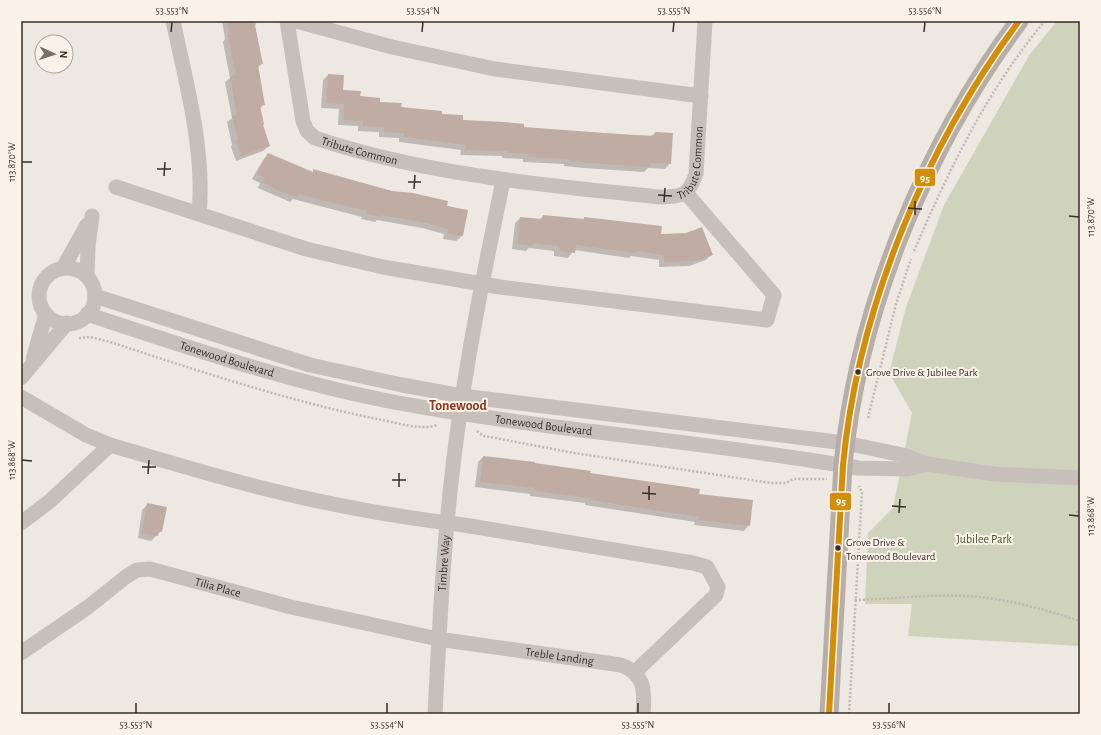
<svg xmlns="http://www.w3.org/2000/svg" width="1101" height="735" viewBox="0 0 1101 735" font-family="'Alegreya Sans',sans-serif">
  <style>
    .green { fill: #cfd3bc }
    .shadow { fill: #0003 }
    .building { fill: #c1aca3 }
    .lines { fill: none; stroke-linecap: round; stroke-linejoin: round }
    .path { stroke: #bfb8b3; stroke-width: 2.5; stroke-dasharray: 2 2; stroke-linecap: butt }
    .minor { stroke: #c7c0ba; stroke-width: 15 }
    .major { stroke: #b6afa9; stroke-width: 19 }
    .bus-1-casing { stroke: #faf2e9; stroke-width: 9 }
    .bus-1 { stroke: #d18e08; stroke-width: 6 }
    .ticks { fill: none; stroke: #382d29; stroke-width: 1.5 }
    .bus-dot { fill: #382d29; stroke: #faf2e9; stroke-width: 1.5 }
    .labels { text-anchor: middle; stroke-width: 4; stroke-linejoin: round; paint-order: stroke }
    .bus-label { font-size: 11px; fill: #382d29; stroke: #faf2e9; text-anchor: start }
    .street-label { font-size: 12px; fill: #382d29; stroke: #faf2e9 }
    .park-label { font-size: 12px; fill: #46562c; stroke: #faf2e9 }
    .quarter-label { font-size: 14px; font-weight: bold; fill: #883a21; stroke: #faf2e9 }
    .line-badge { stroke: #faf2e9; stroke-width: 1.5 }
    .badge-label { font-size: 11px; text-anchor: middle; font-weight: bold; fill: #fff }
    .neatline { fill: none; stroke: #382d29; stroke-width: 1.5 }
    .ticks-label { font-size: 10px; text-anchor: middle; fill: #382d29 }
  </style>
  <rect width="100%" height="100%" fill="#eee8e2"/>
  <polygon class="green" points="1057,21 1080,21 1080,646 908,636 912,604 865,604 868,533 893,508 912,413 889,373 906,307 944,205 1030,54"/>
  <g class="shadow">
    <polygon points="222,21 257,21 255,26 262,63 258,68 264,104 260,109 262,125 269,146 263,151 236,161 231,147 232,145 227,122 232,118 225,82 230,78 223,42 225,39"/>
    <polygon points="328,75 342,91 359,97 400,108 441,115 462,121 523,128 651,136 655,133 670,163 665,169 648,168 644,172 583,168 564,166 564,164 523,162 523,159 502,158 502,156 460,155 461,150 399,142 399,138 379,137 379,132 358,131 358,126 338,125 339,109 321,108 323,80"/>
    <polygon points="268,154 312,173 314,171 467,211 462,236 456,241 443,239 444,234 422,228 377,220 375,222 361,219 362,217 293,199 290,202 258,188 260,183 252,179 263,160"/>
    <polygon points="543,216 583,220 584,218 660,235 712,254 706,260 689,266 659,267 659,260 631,256 629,258 574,250 568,258 554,256 554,251 529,248 526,251 512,249 515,223 520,218 539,220"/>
    <polygon points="483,457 589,474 698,494 749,525 744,531 694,525 695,522 585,505 585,503 530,496 530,494 475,487 478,462"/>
    <polygon points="148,504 161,531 151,541 138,538 142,510"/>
  </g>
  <g class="building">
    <polygon points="227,21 254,21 263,64 258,65 265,105 260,106 264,124 263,125 270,146 241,156 236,141 238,140 232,116 237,115 230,76 236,75 228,35 230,35"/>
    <polygon points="328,74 344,75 343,90 361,91 360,96 380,98 380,102 402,103 401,107 442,111 442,114 463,115 463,120 504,122 524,124 524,127 630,135 654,136 655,132 673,133 671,164 651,163 650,167 589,163 569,161 569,159 528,157 528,154 507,153 507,151 465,150 466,145 404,137 404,133 384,132 384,127 363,126 363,121 343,120 344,104 326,103"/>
    <polygon points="268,153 313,172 313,169 392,191 413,193 448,201 447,206 468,210 463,236 447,233 448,229 427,223 382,215 381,217 366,214 367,211 298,194 297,197 279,191 262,182 265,178 257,174"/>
    <polygon points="543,215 584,219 584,217 662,226 661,234 686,233 702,227 713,255 696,261 664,262 664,255 636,251 636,253 576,245 575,253 559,251 559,246 533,243 532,246 517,244 520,217 542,219"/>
    <polygon points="483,456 535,462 535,463 591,471 590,473 700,489 699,494 753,500 750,526 699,520 700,517 590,500 590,498 535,491 535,488 480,482"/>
    <polygon points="147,503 167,507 162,532 159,531 158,536 142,533"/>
  </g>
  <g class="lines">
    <g class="path">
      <path d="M914,251C949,170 988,88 1045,21"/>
      <path d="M79,338L90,337L107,341C196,370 285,400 377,419C395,422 420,431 437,425"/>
      <polyline points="868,418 896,304 911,259"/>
      <polyline points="477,431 483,436 490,437 574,453 771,483 786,483 793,479 827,479"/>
      <polyline points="1076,512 1080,512"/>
      <path d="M855,600C892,599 930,594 966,596C1005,598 1043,609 1080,621"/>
      <polyline points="849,714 862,492 859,486"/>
    </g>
    <g class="minor">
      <path d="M173,21C186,82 205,151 199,213"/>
      <path id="s1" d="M287,21L303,121L307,131L315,138C426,175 544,185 660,197C682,197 689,195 696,174L705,21"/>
      <polyline points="296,21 392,47 495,69 701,96"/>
      <polyline points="116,187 306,249 383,267 500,287 767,320 774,295 686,193"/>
      <polyline points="63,268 87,225"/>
      <circle cx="67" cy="296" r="28"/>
      <polyline points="87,276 88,246 92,216"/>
      <polyline points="95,296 310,365 402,385 462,396 845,443 903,455 927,464"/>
      <path id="s2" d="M87,314C190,348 292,383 399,403C551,431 706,441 858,468L907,469L927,464L994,474L1080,478"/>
      <polyline points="33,359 46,314"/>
      <polyline points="21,378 67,323"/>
      <path d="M21,397L86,435L110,445C162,460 214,476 266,489C330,505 397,517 464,525L693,563L707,567L718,587L716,595L635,672"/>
      <polyline points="21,523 50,501 110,445"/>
      <path id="s3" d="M21,653L88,607L127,576L137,570L150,569L291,607L438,639L621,665C645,674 645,691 643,714"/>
      <path id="s4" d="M435,714C440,613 445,513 460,413C471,335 487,258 503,181"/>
    </g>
    <path class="major" d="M829,714L843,465C858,309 925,147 1019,21"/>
    <g class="bus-1-casing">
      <path id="bus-1" d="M829,714L843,465C858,309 925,147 1019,21"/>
    </g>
    <use href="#bus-1" class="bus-1"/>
  </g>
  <path class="ticks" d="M171,32L172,22M422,32L423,22M673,32L674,22M924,32L925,22M22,162H32M157,169H171M164,176L165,162M408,182H421M414,189L415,175M658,195L672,196M664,202L665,188M908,208L922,209M915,215V201M1069,216L1079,217M22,460L32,461M142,467H156M148,474L149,460M392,480H406M399,487V473M642,493L656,494M649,500V486M892,506L906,507M899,513L900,499M1069,515L1079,516M136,713V703M387,713V703M638,713V703M889,713V703"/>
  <g class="bus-dot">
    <circle cx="858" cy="372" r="3.5"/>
    <circle cx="838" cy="548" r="3.5"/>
  </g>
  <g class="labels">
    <g class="bus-label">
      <text x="866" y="376">Grove Drive &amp; Jubilee Park</text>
      <text x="846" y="546">Grove Drive &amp;<tspan x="846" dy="14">Tonewood Boulevard</tspan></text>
    </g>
    <g class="street-label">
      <text dy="4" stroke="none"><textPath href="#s1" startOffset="169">Tribute Common</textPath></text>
      <text dy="4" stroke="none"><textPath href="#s1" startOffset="530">Tribute Common</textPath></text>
      <text dy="4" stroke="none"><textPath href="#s2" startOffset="147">Tonewood Boulevard</textPath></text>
      <text dy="4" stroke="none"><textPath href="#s2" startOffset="471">Tonewood Boulevard</textPath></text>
      <text dy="4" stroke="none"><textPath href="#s4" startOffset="151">Timbre Way</textPath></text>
      <text dy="4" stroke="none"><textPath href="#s3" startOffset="226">Tilia Place</textPath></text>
      <text dy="4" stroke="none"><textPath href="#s3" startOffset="575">Treble Landing</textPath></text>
    </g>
    <g class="park-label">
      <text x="984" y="543">Jubilee Park</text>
    </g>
    <g class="quarter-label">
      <text x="458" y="410">Tonewood</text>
    </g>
  </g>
  <g class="line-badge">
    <rect x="914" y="168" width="22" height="19" rx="4" fill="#d18e08"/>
    <rect x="829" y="492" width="23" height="19" rx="4" fill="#d18e08"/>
  </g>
  <g class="badge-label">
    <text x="925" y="182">95</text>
    <text x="841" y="505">95</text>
  </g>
  <rect width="1101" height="735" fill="none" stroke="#faf2e9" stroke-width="44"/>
  <g transform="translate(54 54) rotate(93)"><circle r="19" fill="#faf2e9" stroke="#aca39c"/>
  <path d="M0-3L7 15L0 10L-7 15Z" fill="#786e6a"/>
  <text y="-6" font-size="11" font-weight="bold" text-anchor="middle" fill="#382d29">N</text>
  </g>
  <rect x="22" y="22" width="1057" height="691" class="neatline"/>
  <g class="ticks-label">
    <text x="172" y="14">53.553°N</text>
    <text x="423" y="14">53.554°N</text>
    <text x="674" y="14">53.555°N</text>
    <text x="925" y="14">53.556°N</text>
    <text transform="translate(11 162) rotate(-90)" y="4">113.870°W</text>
    <text transform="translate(1090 217) rotate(-90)" y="4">113.870°W</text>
    <text transform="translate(11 460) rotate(-90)" y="4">113.868°W</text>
    <text transform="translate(1090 516) rotate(-90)" y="4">113.868°W</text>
    <text x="136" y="728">53.553°N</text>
    <text x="387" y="728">53.554°N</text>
    <text x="638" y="728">53.555°N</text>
    <text x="889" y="728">53.556°N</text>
  </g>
</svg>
